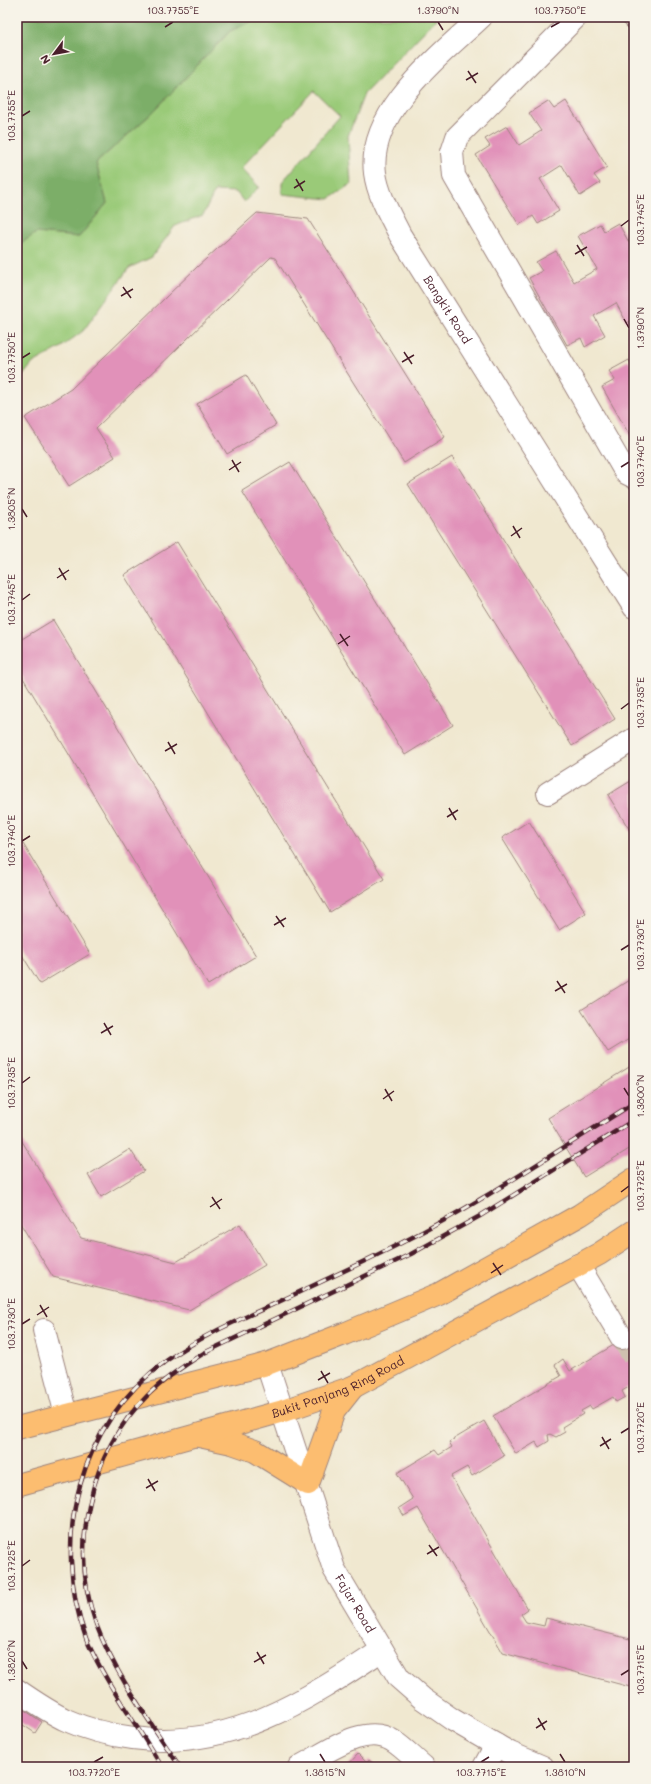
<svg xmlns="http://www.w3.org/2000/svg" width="651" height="1784" viewBox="0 0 651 1784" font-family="Mali,sans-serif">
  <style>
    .green { fill: #9aca78; stroke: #727452 }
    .forest { fill: #7bae68; stroke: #62664a }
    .building { fill: #e191b9 }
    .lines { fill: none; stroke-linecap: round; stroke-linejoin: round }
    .minor-tunnel { stroke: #cfc0af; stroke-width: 22; stroke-dasharray: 22 11; stroke-linecap: butt }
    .minor-casing { stroke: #9d847e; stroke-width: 24 }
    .major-casing { stroke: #9d847e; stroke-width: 24 }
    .minor { stroke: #fff; stroke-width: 22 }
    .major { stroke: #fcbd6f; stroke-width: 22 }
    .rail-casing { stroke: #4a1f2b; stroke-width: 4.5 }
    .rail { stroke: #f7f3e8; stroke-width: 3; stroke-dasharray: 9; stroke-linecap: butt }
    .ticks { fill: none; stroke: #4a1f2b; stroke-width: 1.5 }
    .labels { text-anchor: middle; stroke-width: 3.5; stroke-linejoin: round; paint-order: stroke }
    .street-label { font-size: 12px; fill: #4a1f2b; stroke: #f7f3e8 }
    .neatline { fill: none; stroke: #4a1f2b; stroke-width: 1.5 }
    .ticks-label { font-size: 10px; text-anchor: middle; fill: #4a1f2b }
  </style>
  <rect width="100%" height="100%" fill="#f7f3e8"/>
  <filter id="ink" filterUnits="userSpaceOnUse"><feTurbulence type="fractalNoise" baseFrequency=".025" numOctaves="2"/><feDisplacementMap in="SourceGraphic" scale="8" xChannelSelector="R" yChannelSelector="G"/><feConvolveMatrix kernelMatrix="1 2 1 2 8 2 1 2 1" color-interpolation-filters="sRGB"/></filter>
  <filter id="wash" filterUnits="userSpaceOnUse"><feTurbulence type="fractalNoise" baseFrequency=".012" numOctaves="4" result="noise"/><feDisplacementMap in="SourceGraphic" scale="16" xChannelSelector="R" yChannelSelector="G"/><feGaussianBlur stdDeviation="0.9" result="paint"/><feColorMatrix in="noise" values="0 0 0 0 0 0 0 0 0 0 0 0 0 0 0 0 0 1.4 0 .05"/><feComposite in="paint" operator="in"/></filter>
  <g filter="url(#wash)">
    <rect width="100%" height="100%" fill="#f0e8d0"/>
    <polygon class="green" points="261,17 438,17 364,94 348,136 351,184 329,199 282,194 282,182 340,116 314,91 241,168 259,187 244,202 236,192 215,191 203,215 175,226 152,257 129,268 83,331 60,348 33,363 17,383 17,246 36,233 79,237 107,203 96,163 152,113 230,31"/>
    <polygon class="forest" points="17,17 261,17 230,31 152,113 96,163 107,203 79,237 36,233 17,246"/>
    <g id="blocks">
      <g class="building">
        <polygon points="617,17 634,17 634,34"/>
        <polygon points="548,101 554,109 566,101 607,167 594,175 600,183 580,196 562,165 540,179 559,211 538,224 533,216 519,225 476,155 490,146 485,139 507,126 519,145 541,131 529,113"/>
        <polygon points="257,213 308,219 445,437 404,463 275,258 271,257 96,428 115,457 69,486 25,418 71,389 197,267"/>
        <polygon points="618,223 634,251 634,319 627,323 616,303 594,316 605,335 585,347 581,338 567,345 529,278 542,271 536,262 556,251 574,282 597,269 578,236 600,224 604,231"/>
        <polygon points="629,360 634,369 634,443 602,387 615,380 609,371"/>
        <polygon points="246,375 276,425 227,454 197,404"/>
        <polygon points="452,457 615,719 572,746 408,484"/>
        <polygon points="290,462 453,725 405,755 242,491"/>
        <polygon points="177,542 384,879 330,912 124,575"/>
        <polygon points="53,620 256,956 208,985 17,668 17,642"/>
        <polygon points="634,779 634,837 608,795"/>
        <polygon points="529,821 586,913 559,930 502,838"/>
        <polygon points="17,834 90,954 40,984 17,947"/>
        <polygon points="634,977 634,1036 608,1052 581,1010"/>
        <polygon points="634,1064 634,1146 584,1177 548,1118"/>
        <polygon points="17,1133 81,1238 176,1262 240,1224 265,1265 189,1310 53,1277 17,1218"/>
        <polygon points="130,1149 144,1171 101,1197 88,1175"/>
        <polygon points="634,1333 634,1384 622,1391 625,1397 616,1402 613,1397 592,1409 590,1406 581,1411 583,1414 562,1427 565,1432 556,1437 550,1434 548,1435 549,1441 539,1447 536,1442 516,1454 493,1416 561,1376 555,1365 563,1359 570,1371"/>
        <polygon points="484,1421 504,1456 472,1476 467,1467 451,1476 528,1609 521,1614 526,1622 544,1626 546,1618 634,1640 634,1688 503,1653 418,1508 404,1516 399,1508 413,1499 397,1473 435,1450 439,1455 452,1447 449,1442"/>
        <polygon points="17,1705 42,1722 35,1733 17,1721"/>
        <polygon points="358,1754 367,1763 369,1760 377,1767 346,1767"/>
      </g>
    </g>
  </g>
  <g filter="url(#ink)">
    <use href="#blocks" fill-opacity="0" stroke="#9d847e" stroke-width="1"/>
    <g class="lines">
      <polyline class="minor-tunnel" points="622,1338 634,1358"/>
      <g class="minor-casing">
        <g id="minor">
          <path id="s1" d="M481,17C441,55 367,111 375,173C378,195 390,215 400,235L634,607"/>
          <polyline points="576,17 457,137 452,152 454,176 626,473 634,477"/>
          <polyline points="548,793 634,739"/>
          <polyline points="578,1265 622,1338"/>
          <polyline points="44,1330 66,1415"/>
          <path id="s2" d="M267,1364L334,1569L399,1678L423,1699L453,1720L510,1753L543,1767"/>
          <path d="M17,1690C33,1701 49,1712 66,1720C88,1730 110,1735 133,1738C230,1751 305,1701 382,1650"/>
          <path d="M299,1767C325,1754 365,1722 393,1741C404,1748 414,1759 424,1767"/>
          <polyline points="484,1767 496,1745"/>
        </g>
      </g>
      <g class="major-casing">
        <g id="major">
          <polyline points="17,1428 267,1364 344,1334 439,1294 580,1215 634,1179"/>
          <polyline points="199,1436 232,1443 255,1451 308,1484 334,1411 353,1387"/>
          <path id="s3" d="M17,1485L283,1411L353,1387L599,1254L634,1231"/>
        </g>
      </g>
      <use href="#minor" class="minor"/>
      <use href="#major" class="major"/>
      <g class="rail-casing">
        <g id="rail">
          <path d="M162,1767C149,1746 136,1725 122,1704C109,1683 95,1661 86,1638C50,1539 79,1423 166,1361C199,1337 236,1321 272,1305C316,1284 360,1264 403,1242C483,1202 558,1150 634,1103"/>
          <path d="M180,1767C150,1721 115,1675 96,1624C69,1548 89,1453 147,1396C164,1379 183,1366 204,1353L411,1254L480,1216L634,1120"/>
        </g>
      </g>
      <use href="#rail" class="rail"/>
    </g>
  </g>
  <path class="ticks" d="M438,22L443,30M165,27L173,22M551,27L560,22M468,71L476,83M466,80L478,73M22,116L30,111M296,179L303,191M294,188L305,181M621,226L629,220M577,245L584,256M575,254L587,247M123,287L131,298M121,296L133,289M624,319L629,328M404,352L412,364M22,358L30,353M402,362L414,355M232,460L239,472M621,467L629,462M229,470L241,462M22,509L27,517M513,526L520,538M511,536L522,528M59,568L66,580M57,578L69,570M22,600L30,594M340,634L348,646M338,644L350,636M621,709L629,703M168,742L175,754M165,751L177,744M449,808L456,820M447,817L458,810M22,841L30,836M276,916L284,927M274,925L286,918M621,950L629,945M557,981L565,993M555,991L567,984M104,1023L111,1035M101,1033L113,1026M22,1083L30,1077M624,1088L629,1096M385,1089L392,1101M383,1099L394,1091M621,1192L629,1186M212,1197L220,1209M210,1207L222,1199M493,1263L501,1275M491,1273L503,1265M40,1305L47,1317M37,1315L49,1307M22,1324L30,1319M321,1371L328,1383M318,1380L330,1373M621,1433L629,1428M602,1437L609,1449M600,1446L611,1439M148,1479L155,1491M146,1488L158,1481M429,1545L437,1556M427,1554L439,1547M22,1566L30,1560M257,1652L264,1664M22,1661L27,1669M254,1662L266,1655M621,1675L629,1670M538,1718L545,1730M536,1728L547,1721M320,1754L325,1762M560,1754L565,1762M94,1762L103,1757M481,1762L489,1757"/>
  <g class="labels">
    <g class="street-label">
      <text dy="4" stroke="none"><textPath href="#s1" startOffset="351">Bangkit Road</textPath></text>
      <text dy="4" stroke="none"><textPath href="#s3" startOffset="336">Bukit Panjang Ring Road</textPath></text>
      <text dy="4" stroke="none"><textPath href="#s2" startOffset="256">Fajar Road</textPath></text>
    </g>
  </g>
  <rect width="651" height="1784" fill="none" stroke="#f7f3e8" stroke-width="44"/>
  <g transform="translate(54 54) rotate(238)" stroke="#f7f3e8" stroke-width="3" paint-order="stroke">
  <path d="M0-3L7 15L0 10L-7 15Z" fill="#4a1f2b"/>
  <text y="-6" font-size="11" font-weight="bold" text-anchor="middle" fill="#4a1f2b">N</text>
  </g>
  <rect x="22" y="22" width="607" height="1740" class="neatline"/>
  <g class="ticks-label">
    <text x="173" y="14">103.7755°E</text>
    <text x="438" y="14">1.3790°N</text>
    <text x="560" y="14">103.7750°E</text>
    <text transform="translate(11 116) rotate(-90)" y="4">103.7755°E</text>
    <text transform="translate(640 220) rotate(-90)" y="4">103.7745°E</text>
    <text transform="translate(640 328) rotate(-90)" y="4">1.3790°N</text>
    <text transform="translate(11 358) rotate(-90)" y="4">103.7750°E</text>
    <text transform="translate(640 462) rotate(-90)" y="4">103.7740°E</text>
    <text transform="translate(11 509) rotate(-90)" y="4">1.3805°N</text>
    <text transform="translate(11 600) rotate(-90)" y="4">103.7745°E</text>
    <text transform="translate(640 703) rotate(-90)" y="4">103.7735°E</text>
    <text transform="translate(11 841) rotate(-90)" y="4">103.7740°E</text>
    <text transform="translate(640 945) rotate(-90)" y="4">103.7730°E</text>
    <text transform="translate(11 1083) rotate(-90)" y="4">103.7735°E</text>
    <text transform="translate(640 1096) rotate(-90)" y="4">1.3800°N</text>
    <text transform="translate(640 1186) rotate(-90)" y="4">103.7725°E</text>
    <text transform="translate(11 1324) rotate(-90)" y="4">103.7730°E</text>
    <text transform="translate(640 1428) rotate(-90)" y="4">103.7720°E</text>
    <text transform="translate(11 1566) rotate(-90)" y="4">103.7725°E</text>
    <text transform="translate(11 1661) rotate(-90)" y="4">1.3820°N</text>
    <text transform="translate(640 1670) rotate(-90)" y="4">103.7715°E</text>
    <text x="94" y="1776">103.7720°E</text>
    <text x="325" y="1776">1.3815°N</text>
    <text x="481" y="1776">103.7715°E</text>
    <text x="565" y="1776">1.3810°N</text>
  </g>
</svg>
